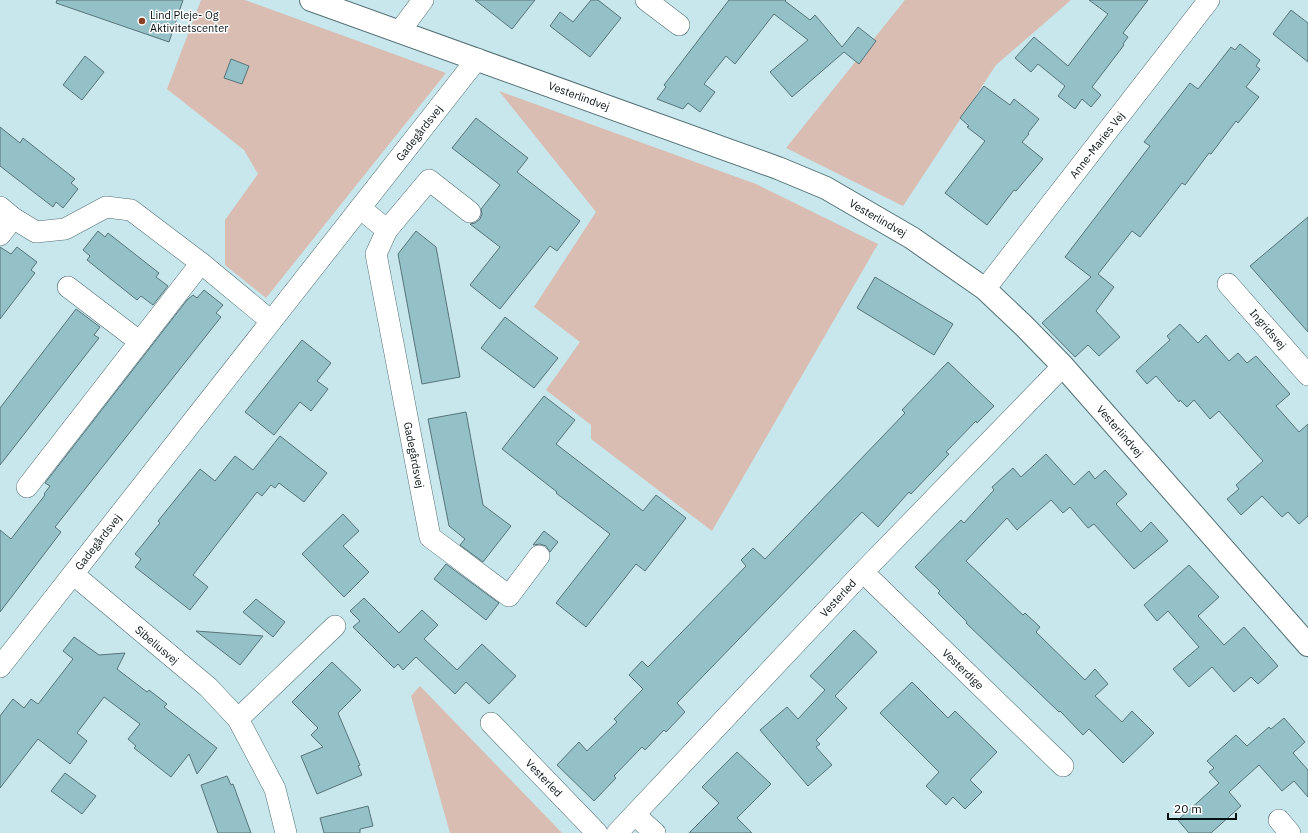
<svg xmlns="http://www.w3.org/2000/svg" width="1308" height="833" viewBox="0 0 1308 833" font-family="'IBM Plex Sans',sans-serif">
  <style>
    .green { fill: #dabdb2 }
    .building { fill: #94c1c7; stroke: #577479 }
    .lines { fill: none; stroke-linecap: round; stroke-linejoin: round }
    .minor-casing { stroke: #537075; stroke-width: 22 }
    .tertiary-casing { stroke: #537075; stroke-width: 24 }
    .minor { stroke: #fff; stroke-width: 21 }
    .tertiary { stroke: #fff; stroke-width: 22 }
    .poi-dot { fill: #894022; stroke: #fff; stroke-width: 1.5 }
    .labels { text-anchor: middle; stroke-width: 3; stroke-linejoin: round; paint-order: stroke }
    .poi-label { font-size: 11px; fill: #051012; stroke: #fff; text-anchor: start }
    .street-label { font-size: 11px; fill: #051012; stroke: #fff }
  </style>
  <rect width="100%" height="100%" fill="#c7e7ec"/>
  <g class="green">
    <polygon points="201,0 245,0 446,73 266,298 225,265 225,220 258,174 244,150 167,89"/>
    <polygon points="905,0 1071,0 996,65 903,206 786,148"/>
    <polygon points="499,91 756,184 878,244 712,531 591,439 591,425 546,390 580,342 534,307 596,212"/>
    <polygon points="420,686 562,833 450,833 411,696"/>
  </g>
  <g class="building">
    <polygon points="57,0 183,0 169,42 56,3"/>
    <polygon points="475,0 535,0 512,29"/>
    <polygon points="591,0 598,0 621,18 590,57 550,26 560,12 573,22"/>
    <polygon points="729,0 786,0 785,1 810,20 815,15 842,47 858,27 876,41 859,64 844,52 792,97 770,72 808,40 774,14 735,64 726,56 704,84 715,92 700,112 688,103 683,109 657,99 666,87 664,85"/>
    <polygon points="1089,0 1148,0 1123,33 1128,37 1123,44 1124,45 1092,87 1101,95 1091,107 1082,99 1075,109 1058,96 1065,86 1038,64 1031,72 1015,58 1034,37 1068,66 1108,14"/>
    <polygon points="1291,10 1308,23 1308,62 1273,34"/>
    <polygon points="1240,44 1260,60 1256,66 1260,69 1246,87 1259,97 1238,123 1236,121 1211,154 1209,153 1185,185 1182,183 1140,237 1132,231 1098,274 1114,287 1096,311 1120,337 1099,356 1088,345 1075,357 1042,323 1091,277 1065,257 1150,146 1144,142 1190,83 1198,89 1231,47 1235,50"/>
    <polygon points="85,56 104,72 82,100 63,85"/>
    <polygon points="231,59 249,66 242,84 224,78"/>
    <polygon points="984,86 1010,105 1014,99 1039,119 1028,133 1029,134 1022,142 1043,159 1016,191 1014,190 987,225 945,193 985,141 967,127 969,126 960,118"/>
    <polygon points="476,118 528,158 517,172 580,221 557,251 550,246 500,309 470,285 500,247 470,224 475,223 480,219 482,214 481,209 500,185 452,148"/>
    <polygon points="0,127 20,143 23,138 75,179 71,183 78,189 63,208 56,202 53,207 0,166"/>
    <polygon points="1308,217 1308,332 1250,266"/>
    <polygon points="98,231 105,237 108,233 159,273 156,277 168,286 153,305 141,296 137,300 87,260 90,256 83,250"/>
    <polygon points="416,231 436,247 460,377 422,384 398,254"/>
    <polygon points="0,247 11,254 17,247 37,262 31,270 35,273 0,319"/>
    <polygon points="875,277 953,324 934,355 857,308"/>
    <polygon points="204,290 223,305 216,313 221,317 55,527 61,532 0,612 0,530 11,539 45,495 44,494 50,486 45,483 187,300 193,295 197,298"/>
    <polygon points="76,309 100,327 94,335 99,338 0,465 0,408"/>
    <polygon points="505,317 558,358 534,388 481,348"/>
    <polygon points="1180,324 1198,343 1206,335 1229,361 1238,353 1247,363 1256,356 1290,394 1276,406 1299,432 1308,424 1308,516 1299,524 1288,512 1282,517 1262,496 1241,515 1227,499 1239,489 1236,485 1263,461 1219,411 1210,419 1194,400 1187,407 1180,400 1179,402 1156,376 1147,384 1136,371 1170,340 1167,336"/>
    <polygon points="302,340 331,363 317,381 328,389 311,411 300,402 274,435 245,412"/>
    <polygon points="948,362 994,406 977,423 976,421 946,452 949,454 911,494 909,492 878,527 862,512 677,703 685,712 666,732 664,730 645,750 642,747 614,776 616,778 594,801 557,765 579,742 587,751 617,722 614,719 643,689 629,675 642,661 648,667 746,566 741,560 753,548 765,559 905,413 902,410"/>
    <polygon points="544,396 575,420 556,444 643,511 656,495 686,518 645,571 636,564 586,627 556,603 610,534 556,493 557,492 502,449"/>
    <polygon points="466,412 483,505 511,526 483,562 460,545 465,539 449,526 428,419"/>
    <polygon points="280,436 327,473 304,502 279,483 275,488 271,485 262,496 257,492 193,575 208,587 190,610 135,567 141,559 135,554 160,523 158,521 200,469 215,481 235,456 253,470"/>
    <polygon points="1046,454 1074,485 1089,471 1095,479 1105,470 1127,494 1116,504 1141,532 1151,522 1168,541 1134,569 1094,524 1088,528 1070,507 1063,513 1051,500 1017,530 1007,518 966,561 1023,615 1025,613 1040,627 1036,632 1085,680 1095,669 1108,684 1095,696 1122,722 1132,711 1154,733 1123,763 1089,729 1083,735 1060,711 1059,712 966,623 967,622 938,593 940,591 915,567 961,520 964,523 994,490 992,487 1013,468 1021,477"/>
    <polygon points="343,514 359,531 343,546 369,572 344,597 302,554"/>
    <polygon points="544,531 558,542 550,552 546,546 540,544 533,545"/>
    <polygon points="446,564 499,603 486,620 434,579"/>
    <polygon points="1189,565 1219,597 1198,616 1224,645 1244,627 1278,666 1258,684 1251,677 1234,692 1212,667 1189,687 1173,669 1199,647 1168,611 1157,621 1144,605"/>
    <polygon points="364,598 399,633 422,610 438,625 424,639 457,670 482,644 516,676 489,704 466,682 455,694 416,657 403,670 398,664 394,668 353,627 360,621 350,611"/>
    <polygon points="256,599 285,622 273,637 243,612"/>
    <polygon points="854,630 877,652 835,696 847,708 816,740 820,744 816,747 832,765 808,786 760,730 787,707 798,719 825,690 810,676"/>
    <polygon points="196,631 263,636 240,665"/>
    <polygon points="74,637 99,655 125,653 117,669 147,692 149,690 167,704 164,707 217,748 197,774 189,754 171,777 134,748 136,746 128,739 140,724 104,697 77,733 87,741 70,764 38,739 0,788 0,716 13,699 24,708 31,699 38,704 39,703 73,659 63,651"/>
    <polygon points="332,662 361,690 338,713 360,765 358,766 362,775 317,794 301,756 323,747 311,735 318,728 292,702"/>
    <polygon points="912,682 948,718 955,711 997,752 970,780 982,792 965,809 953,797 946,805 926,786 939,772 880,713"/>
    <polygon points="1284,718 1305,742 1293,753 1308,770 1308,797 1294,781 1282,791 1259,765 1229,792 1241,806 1211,833 1189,833 1178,820 1219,783 1209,772 1214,768 1207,761 1236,735 1247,746 1269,727 1271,729"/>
    <polygon points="737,752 771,784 737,818 752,833 689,833 719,803 702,787"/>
    <polygon points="65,773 96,796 82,814 51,791"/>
    <polygon points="227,776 231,785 233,784 251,833 218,833 201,785"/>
    <polygon points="368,806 373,826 360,829 360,833 324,833 320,818"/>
  </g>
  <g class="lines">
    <g class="minor-casing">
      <g id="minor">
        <polyline points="646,0 679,25"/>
        <polyline points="400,31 423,0"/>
        <polyline points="0,207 13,218 36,232 65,229 106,207 131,210 201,263 271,321"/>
        <polyline points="360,208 387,230"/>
        <polyline points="470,212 429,180 387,230 376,254 430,537 509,596 539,556"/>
        <polyline points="0,235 13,218"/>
        <polyline points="1228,284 1308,375"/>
        <polyline points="68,287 140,342"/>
        <polyline points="985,289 1209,0"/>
        <polyline points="27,487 201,263"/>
        <polyline points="863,572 1063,766"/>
        <polyline points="73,574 208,687 238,719 275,789 286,833"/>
        <polyline points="0,667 477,59"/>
        <polyline points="238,719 335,626"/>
        <polyline points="491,723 597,833"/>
        <polyline points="635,815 655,833"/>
        <polyline points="1279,820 1290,833"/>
        <polyline points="617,833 863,572 1063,366"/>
      </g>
    </g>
    <g class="tertiary-casing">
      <polyline id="tertiary" points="311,0 778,168 826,188 912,238 985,289 1023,325 1063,366 1308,645"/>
    </g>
    <use href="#minor" class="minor"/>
    <use href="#tertiary" class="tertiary"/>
  </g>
  <circle class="poi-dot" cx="142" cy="21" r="4"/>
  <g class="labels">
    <g class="poi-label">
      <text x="150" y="19">Lind Pleje- Og<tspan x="150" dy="13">Aktivitetscenter</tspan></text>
    </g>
    <g class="street-label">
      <text transform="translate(579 96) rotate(20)" y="4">Vesterlindvej</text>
      <text transform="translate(419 133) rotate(-52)" y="4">Gadegårdsvej</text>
      <text transform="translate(1097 145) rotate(-52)" y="4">Anne-Maries Vej</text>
      <text transform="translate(878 218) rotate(30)" y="4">Vesterlindvej</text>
      <text transform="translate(1268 329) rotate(49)" y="4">Ingridsvej</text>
      <text transform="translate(1120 431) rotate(49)" y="4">Vesterlindvej</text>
      <text transform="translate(414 455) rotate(79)" y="4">Gadegårdsvej</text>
      <text transform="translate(98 542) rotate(-52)" y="4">Gadegårdsvej</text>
      <text transform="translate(838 598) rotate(-47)" y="4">Vesterled</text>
      <text transform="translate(157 645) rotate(40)" y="4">Sibeliusvej</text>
      <text transform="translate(963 669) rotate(44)" y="4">Vesterdige</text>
      <text transform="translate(544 778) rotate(46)" y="4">Vesterled</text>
    </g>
  </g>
  <path d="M1168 813v6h68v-6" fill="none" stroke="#051012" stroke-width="2"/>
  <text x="1174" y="813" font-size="12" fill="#051012" stroke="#ffffff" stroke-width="3" paint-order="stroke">20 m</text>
</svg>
